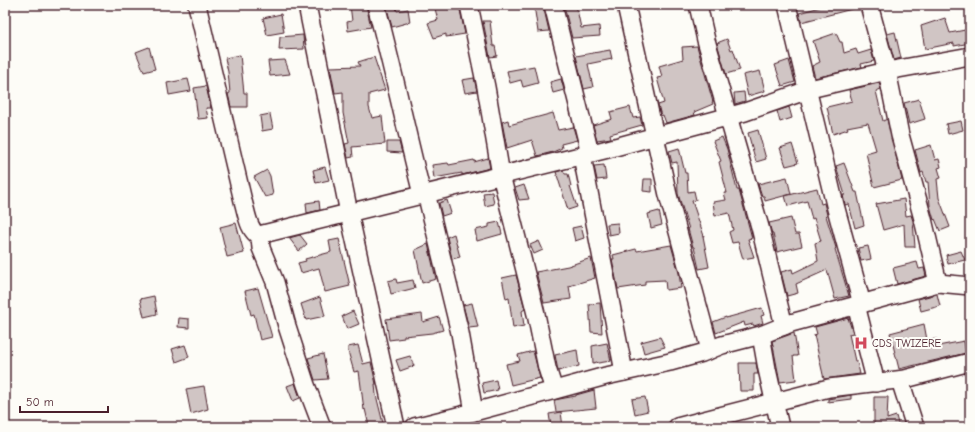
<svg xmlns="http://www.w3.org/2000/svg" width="975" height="432" viewBox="0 0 975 432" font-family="'Comic Neue',sans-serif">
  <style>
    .building { fill: #d0c5c4; stroke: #4a1f2b }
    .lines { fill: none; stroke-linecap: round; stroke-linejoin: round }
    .minor-casing { stroke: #4a1f2b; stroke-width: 20 }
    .minor { stroke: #fdfcf7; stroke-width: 17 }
    .labels { text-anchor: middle; stroke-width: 4; stroke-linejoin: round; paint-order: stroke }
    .poi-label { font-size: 11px; fill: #4a1f2b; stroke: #fdfcf7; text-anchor: start }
  </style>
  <rect width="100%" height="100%" fill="#fdfcf7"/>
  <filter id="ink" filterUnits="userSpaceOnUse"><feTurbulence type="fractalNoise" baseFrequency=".025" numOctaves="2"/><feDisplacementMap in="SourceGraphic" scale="8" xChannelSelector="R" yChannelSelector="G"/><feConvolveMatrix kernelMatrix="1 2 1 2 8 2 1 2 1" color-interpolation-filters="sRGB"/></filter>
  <g filter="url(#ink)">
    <g class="building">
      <polygon points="350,5 366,5 371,27 348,31 347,22 352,21"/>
      <polygon points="386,5 395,5 397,11 408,9 410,22 392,27"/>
      <polygon points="434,5 459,5 465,34 446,37 446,34 434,38 428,23 438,20"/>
      <polygon points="534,5 543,5 549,31 538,32"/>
      <polygon points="568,5 576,5 581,28 599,26 600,36 572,38 564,6"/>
      <polygon points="819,5 856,5 856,8 801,22 799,13 820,7"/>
      <polygon points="281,14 284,32 267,35 263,18"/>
      <polygon points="945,18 950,33 970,29 970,43 954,46 954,43 925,49 921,26"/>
      <polygon points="483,21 490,21 493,46 495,46 497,56 490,57"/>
      <polygon points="895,32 901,58 894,60 887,34"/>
      <polygon points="836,33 840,42 842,42 844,53 856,49 858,54 871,50 874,61 861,64 862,67 815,78 812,66 820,62 813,41"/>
      <polygon points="303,35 304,49 279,50 280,37"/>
      <polygon points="727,39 731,50 733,49 740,70 726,74 717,43"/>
      <polygon points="697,46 713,102 712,102 713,104 694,112 695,115 666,123 663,115 661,116 658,105 664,103 657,78 662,77 659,66 683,59 682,47"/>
      <polygon points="149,47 155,69 144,72 136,52"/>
      <polygon points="610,50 612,59 588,64 593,87 584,89 576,56"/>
      <polygon points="240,55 244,93 247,93 247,107 231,107 228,94 230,93 228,72 225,58"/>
      <polygon points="374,57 385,90 369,94 369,107 372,118 382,116 385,144 352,147 353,157 348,158 345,144 349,143 343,113 343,92 335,93 330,67 360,66 358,62"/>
      <polygon points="285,60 290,74 270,76 268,61"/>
      <polygon points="789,60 795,82 782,86 775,65"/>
      <polygon points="534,66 538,83 523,87 521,80 510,83 507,71"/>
      <polygon points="760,71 765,91 748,96 743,75"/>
      <polygon points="474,78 477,91 465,93 462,80"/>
      <polygon points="188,79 191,91 169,95 167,83"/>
      <polygon points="561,79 564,90 553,93 550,82"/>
      <polygon points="879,83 881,89 876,91 883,121 887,119 902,180 874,187 866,153 876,150 868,123 847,127 848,129 833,134 827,107 852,101 849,90"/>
      <polygon points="206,86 211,108 206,108 208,118 198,119 194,88"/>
      <polygon points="744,92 745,101 735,104 734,93"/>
      <polygon points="919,99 925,119 909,124 904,103"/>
      <polygon points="630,107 633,118 640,117 642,125 610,134 611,138 597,140 593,125 612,119 610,112"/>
      <polygon points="789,107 792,118 780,122 777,111"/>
      <polygon points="553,113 558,130 573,127 577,140 561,144 562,148 553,152 537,156 532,140 507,148 502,122 508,120 509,125"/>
      <polygon points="270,114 273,129 262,131 260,116"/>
      <polygon points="961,121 963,130 948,134 946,124"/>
      <polygon points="758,130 766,159 756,162 748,133"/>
      <polygon points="722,137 727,149 737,190 739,190 752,238 748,239 754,257 743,259 738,242 732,243 729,232 733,230 729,213 715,216 713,202 726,200 724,193 727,193 719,162 721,161 713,141"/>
      <polygon points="387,142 399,142 402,153 387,152"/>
      <polygon points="792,144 798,163 786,166 780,148"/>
      <polygon points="931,145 935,160 939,159 941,167 938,168 941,178 937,179 939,198 950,227 940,231 935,219 934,220 930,206 928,182 926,182 923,172 921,173 915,150"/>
      <polygon points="679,148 685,173 687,173 688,192 694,191 696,200 692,201 704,236 703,236 709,267 699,269 694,247 693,247 688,229 689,229 678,194 677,162 672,163 669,151"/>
      <polygon points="488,158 490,168 462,175 462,173 434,178 432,165 448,163 449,165 474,160 474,162"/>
      <polygon points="844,163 855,192 857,192 864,225 855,228 849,204 845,205 843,195 845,195 836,166"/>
      <polygon points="604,165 606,179 597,180 594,166"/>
      <polygon points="325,167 329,180 316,183 313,170"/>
      <polygon points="267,170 270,176 273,195 265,197 254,177"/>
      <polygon points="563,170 565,174 568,174 571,186 570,186 577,207 568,210 556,172"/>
      <polygon points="787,177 791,194 765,201 764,196 762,196 758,184"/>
      <polygon points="644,179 652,179 652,192 643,191"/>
      <polygon points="524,185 529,199 519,200 515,188"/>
      <polygon points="817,188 821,204 824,203 827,215 826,216 836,248 835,249 849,296 835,299 827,270 796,284 798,293 787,296 781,272 792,269 793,273 818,261 815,243 821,241 814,218 812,219 807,201 788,206 785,196"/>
      <polygon points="492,192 494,204 485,206 483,193"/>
      <polygon points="904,199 906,216 911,215 913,221 915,247 905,247 904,224 883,230 876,204"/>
      <polygon points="447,200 451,213 442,216 439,203"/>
      <polygon points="319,201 320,210 307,213 306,203"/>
      <polygon points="659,211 662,225 651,228 648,214"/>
      <polygon points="791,218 795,234 799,234 802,246 777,252 773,234 772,234 769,223"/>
      <polygon points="499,222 502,234 477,241 475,230 489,227 489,224"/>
      <polygon points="236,223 244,253 227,257 220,227"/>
      <polygon points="618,223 619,233 609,235 607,224"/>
      <polygon points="581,226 584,238 575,241 572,228"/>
      <polygon points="454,234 460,257 452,259 447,237"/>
      <polygon points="300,235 307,244 299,251 289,238"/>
      <polygon points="339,239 350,286 325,292 319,268 301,273 298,263 306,261 305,259 331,252 329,241"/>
      <polygon points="539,241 543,250 534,254 530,245"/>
      <polygon points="428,244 436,279 422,283 415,250"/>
      <polygon points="671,245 679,273 681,288 666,290 665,280 645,281 645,285 618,289 612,259 614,259 613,255 636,249 637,251"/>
      <polygon points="868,246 871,259 861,261 858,248"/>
      <polygon points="961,251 965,260 948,264 946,255"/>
      <polygon points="591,258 595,278 569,286 571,299 544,303 536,272 568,266"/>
      <polygon points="917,262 919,269 924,268 926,276 897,284 893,268"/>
      <polygon points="516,275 525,309 522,311 524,326 513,328 509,298 506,299 502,278"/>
      <polygon points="396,279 397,283 413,280 415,288 391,294 388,281"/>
      <polygon points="258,288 272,337 260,340 254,314 251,315 245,291"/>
      <polygon points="937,294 940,306 921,311 918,299"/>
      <polygon points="154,296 157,314 144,317 140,299"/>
      <polygon points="320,297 325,316 306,320 301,304"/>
      <polygon points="472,303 478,327 469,328 463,305"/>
      <polygon points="600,303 602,333 591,332 589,304"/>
      <polygon points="762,308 764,315 761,316 763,323 754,326 753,324 745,326 744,322 716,333 713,322 726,317 726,318"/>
      <polygon points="353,311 359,324 347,329 342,316"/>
      <polygon points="422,314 423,322 439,317 443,330 432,333 404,336 404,338 389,340 386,319"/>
      <polygon points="179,318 189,319 189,328 178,327"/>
      <polygon points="848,318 853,333 849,334 855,361 857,361 860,374 824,379 814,335 817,334 815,327"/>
      <polygon points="924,324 927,340 937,339 938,346 964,341 966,353 899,369 890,333"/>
      <polygon points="794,333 798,356 793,356 796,380 780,382 772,341"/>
      <polygon points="660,337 665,347 644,353 641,342"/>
      <polygon points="607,343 611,361 598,363 597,362 593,363 592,346"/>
      <polygon points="185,345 189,357 176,362 172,349"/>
      <polygon points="358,345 363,364 371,362 376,384 375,384 376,395 383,423 369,426 365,409 364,410 359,371 354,372 348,351 348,347"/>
      <polygon points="577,350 579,366 558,371 555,355"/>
      <polygon points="533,351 540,378 511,385 506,364 520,361 518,355"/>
      <polygon points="323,354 328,379 315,380 308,358"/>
      <polygon points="410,356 414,366 400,371 396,360"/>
      <polygon points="739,363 756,363 758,374 754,374 754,391 740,391"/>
      <polygon points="496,380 498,390 484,393 482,383"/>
      <polygon points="295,383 300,398 293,401 287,386"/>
      <polygon points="204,386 208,409 191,414 186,389"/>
      <polygon points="594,390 596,408 556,412 554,400 576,396 576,395"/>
      <polygon points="851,395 851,399 828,402 828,399"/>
      <polygon points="645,397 648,411 635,414 632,399"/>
      <polygon points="874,397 888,397 887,419 896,416 899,427 869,427 874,424"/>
      <polygon points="561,412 563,427 551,427 549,414"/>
    </g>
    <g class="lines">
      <g class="minor-casing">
        <g id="minor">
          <path d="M197,5L243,201C247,214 248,230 260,237"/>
          <polyline points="307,5 349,213 396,427"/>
          <path d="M376,5C393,68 406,131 422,194"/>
          <polyline points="469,5 486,87 501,175 536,314 547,368 554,390"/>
          <polyline points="553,5 590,153"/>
          <polyline points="626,5 668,195 710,350"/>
          <polyline points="698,5 706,40 760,227 784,326"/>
          <polyline points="787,5 835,205 862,304"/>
          <polyline points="869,5 887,71 900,135 923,219 938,283"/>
          <polyline points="582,156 624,372"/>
          <polyline points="426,193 460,333 474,412"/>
          <polyline points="856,305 876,383"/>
          <polyline points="761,335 767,369 780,427"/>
          <polyline points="900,380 915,427"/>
          <polyline points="322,427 306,385 287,326 275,282 261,248 260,237 263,234 604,150 745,112 814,88 887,71 970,56"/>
          <polyline points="414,427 474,412 606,376 670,362 702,353 722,345 761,335 791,323 938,283 970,286"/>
          <polyline points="677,427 829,388 905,379 970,362"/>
        </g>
      </g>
      <use href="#minor" class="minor"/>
    </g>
  </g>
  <defs>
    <g id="hospital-bare" transform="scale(1.08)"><path d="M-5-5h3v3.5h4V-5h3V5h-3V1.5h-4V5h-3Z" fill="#d1495b" stroke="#fdfcf7" stroke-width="2.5" paint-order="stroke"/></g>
  </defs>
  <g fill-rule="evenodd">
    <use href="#hospital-bare" x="861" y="343"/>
  </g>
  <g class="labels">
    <g class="poi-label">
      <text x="872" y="347">CDS TWIZERE</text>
    </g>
  </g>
  <rect width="975" height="432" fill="none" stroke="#fdfcf7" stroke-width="20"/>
  <rect x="10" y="10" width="955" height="412" fill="none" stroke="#4a1f2b" stroke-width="1.5" filter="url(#ink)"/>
  <path d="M20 406v6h88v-6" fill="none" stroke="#4a1f2b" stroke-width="2"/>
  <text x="26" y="406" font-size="12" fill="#4a1f2b" stroke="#fdfcf7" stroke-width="3" paint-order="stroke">50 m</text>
</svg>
